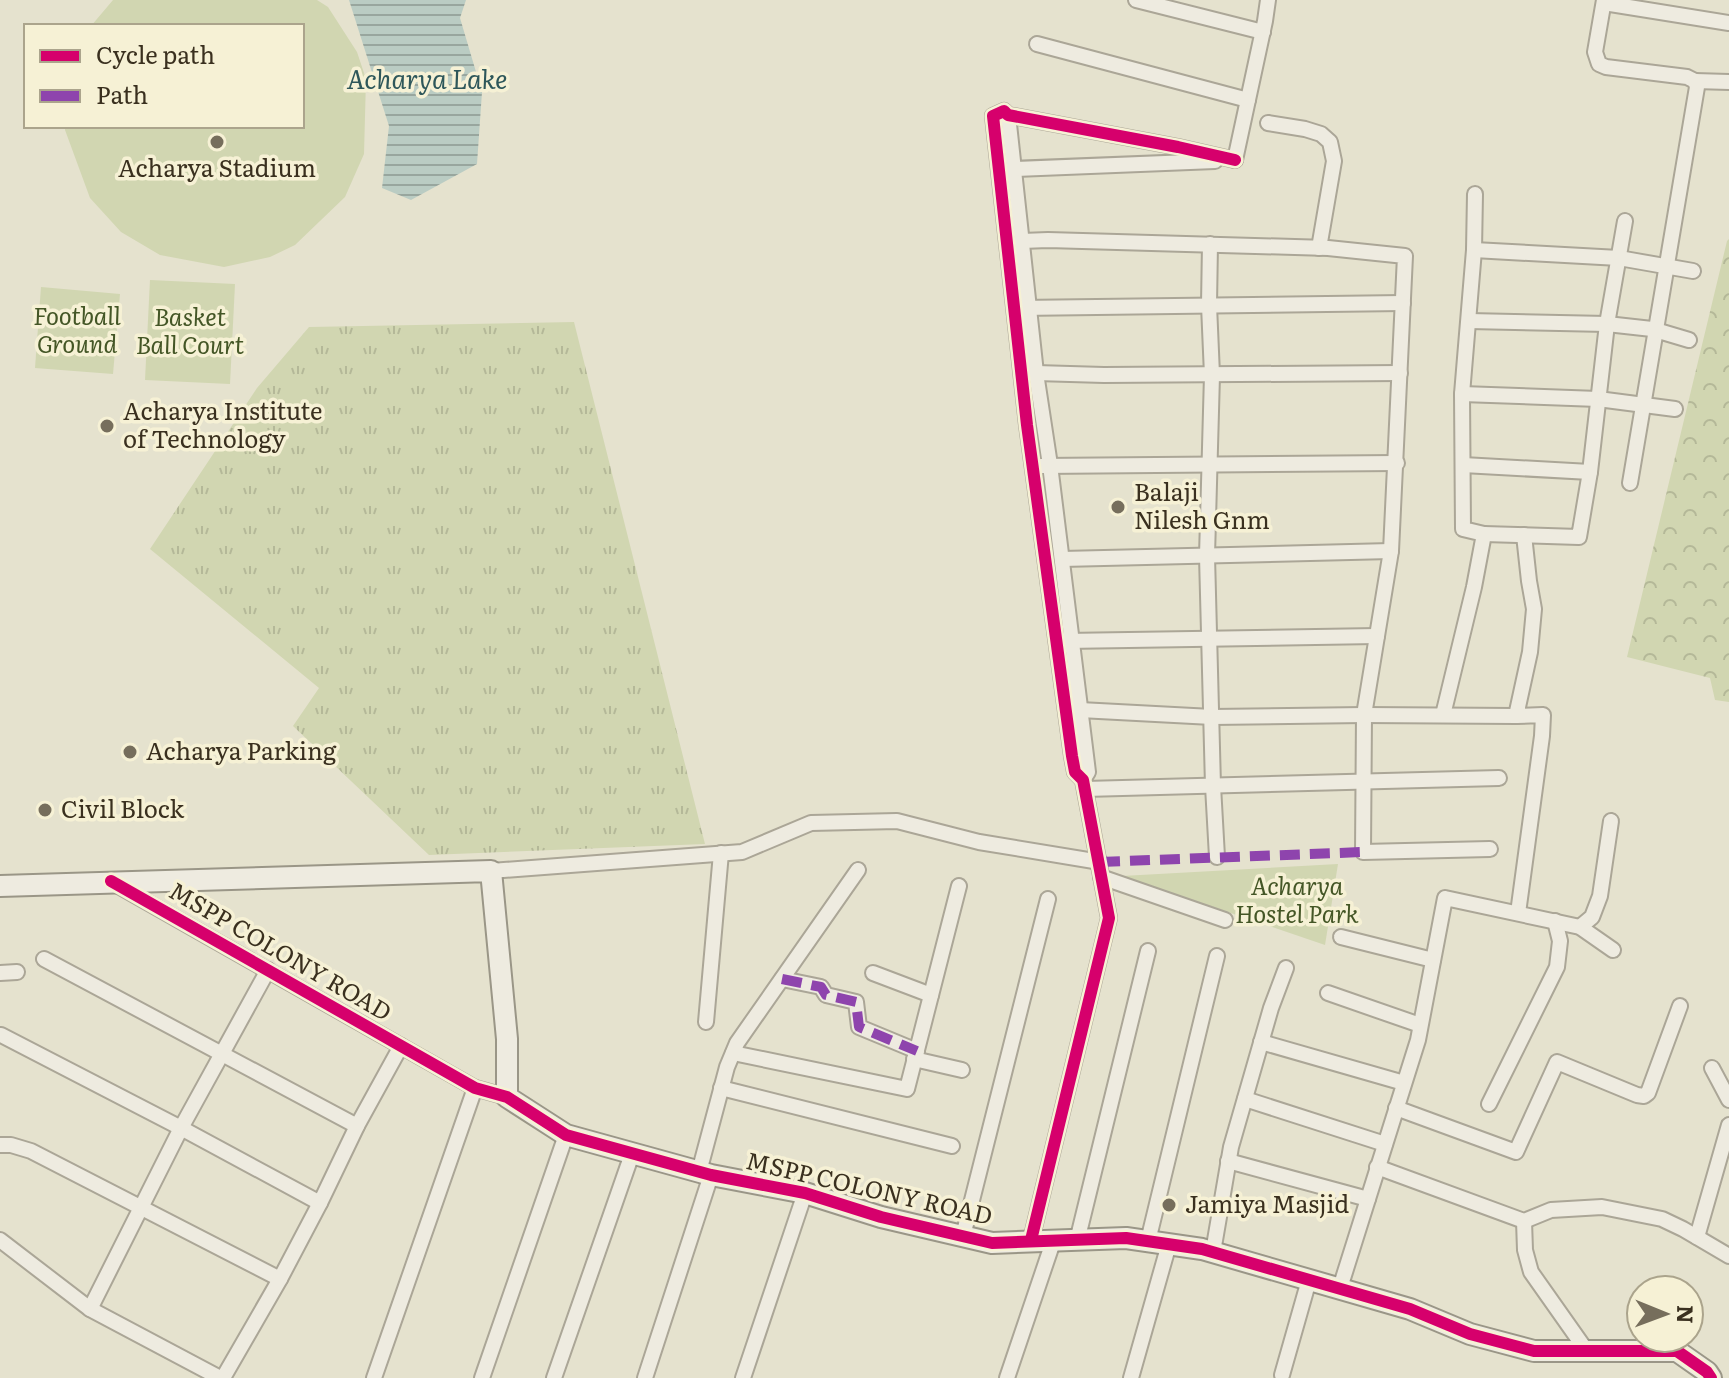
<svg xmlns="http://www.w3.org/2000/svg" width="1729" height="1378" viewBox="0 0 1729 1378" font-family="Literata,serif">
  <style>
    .grass { fill: url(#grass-tufts) }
    .forest { fill: url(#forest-crowns) }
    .park { fill: #d1d6b1 }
    .water { fill: url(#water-rules) }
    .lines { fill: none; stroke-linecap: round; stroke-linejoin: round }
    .street-casing { stroke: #aba697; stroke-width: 18 }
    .secondary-casing { stroke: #9a9687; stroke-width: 24 }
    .street { stroke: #eeebe0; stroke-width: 14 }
    .secondary { stroke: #eeebe0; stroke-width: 20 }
    .quiet { stroke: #8e44ad; stroke-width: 10; stroke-dasharray: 20 10; stroke-linecap: butt }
    .cycleway-casing { stroke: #f6f1d5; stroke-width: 17 }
    .cycleway { stroke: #d6006c; stroke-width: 12 }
    .poi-dot { fill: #766e5c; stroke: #f6f1d5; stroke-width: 3 }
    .labels { text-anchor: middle; stroke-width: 7; stroke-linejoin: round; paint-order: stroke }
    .poi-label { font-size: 24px; fill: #3a301f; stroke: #f6f1d5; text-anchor: start }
    .park-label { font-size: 24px; font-style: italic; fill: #445626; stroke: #f6f1d5 }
    .street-label { font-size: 24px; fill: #3a301f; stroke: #f6f1d5 }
    .water-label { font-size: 26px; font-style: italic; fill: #2e575a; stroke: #f6f1d5 }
  </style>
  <defs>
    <pattern id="grass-tufts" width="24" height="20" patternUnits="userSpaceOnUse" patternTransform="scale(2)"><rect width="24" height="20" fill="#d1d6b1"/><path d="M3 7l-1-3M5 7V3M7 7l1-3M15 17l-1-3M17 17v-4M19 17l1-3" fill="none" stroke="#b4b898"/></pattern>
    <pattern id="forest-crowns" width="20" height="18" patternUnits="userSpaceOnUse" patternTransform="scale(2)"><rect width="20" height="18" fill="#d1d6b1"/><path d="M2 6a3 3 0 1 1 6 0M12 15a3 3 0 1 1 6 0" fill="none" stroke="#b4b898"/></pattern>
    <pattern id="water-rules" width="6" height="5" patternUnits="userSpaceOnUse" patternTransform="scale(2)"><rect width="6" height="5" fill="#baccc3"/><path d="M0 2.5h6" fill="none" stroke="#98a69e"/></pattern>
  </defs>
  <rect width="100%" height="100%" fill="#e5e2ce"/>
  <polygon class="grass" points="574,322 705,844 429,855 293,726 319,688 150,549 257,388 309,327"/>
  <polygon class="forest" points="1729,239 1729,702 1715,700 1710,678 1627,657 1727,241"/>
  <g class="park">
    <polygon points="113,0 317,0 328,7 357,52 366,79 364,154 345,197 295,245 270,257 224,267 160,255 121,232 90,198 65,130 65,126 302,126 302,26 91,26"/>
    <polygon points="150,280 235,284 230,384 145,380"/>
    <polygon points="41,287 120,294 113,374 35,368"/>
    <polygon points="1338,864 1325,945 1122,876"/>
  </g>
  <polygon class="water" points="349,0 466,0 460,18 482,92 477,164 411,200 382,188 389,126"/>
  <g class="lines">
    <g class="street-casing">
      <g id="street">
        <polyline points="1136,0 1263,32"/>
        <polyline points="1604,0 1595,52 1599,64 1606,67 1687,77 1695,81 1697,87 1630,483"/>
        <polyline points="1604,3 1729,23"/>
        <polyline points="1037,44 1248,100"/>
        <polyline points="1695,81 1729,82"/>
        <polyline points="1008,115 1036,373 1050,465 1088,772 1083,780"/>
        <polyline points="1268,123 1305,129 1321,134 1330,142 1334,161 1319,248"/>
        <polyline points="1235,160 1265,21 1268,0"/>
        <polyline points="1004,172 1013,169 1215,161"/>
        <polyline points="1022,241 1048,240 1328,248 1405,256 1391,551 1364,715 1363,852 1490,849"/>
        <polyline points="1210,244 1209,305 1212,375 1207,556 1213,786 1217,857"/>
        <polyline points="1474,250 1619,258 1693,271"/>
        <polyline points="1019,308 1403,303"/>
        <polyline points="1469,321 1607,324 1652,329 1689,340"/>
        <polyline points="1036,373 1104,375 1400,373"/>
        <polyline points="1462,394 1598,399 1675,409"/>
        <polyline points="1463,465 1590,472"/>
        <polyline points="1041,466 1397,463"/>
        <polyline points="1484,534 1579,537 1590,472 1607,324 1625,221"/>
        <polyline points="1062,559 1391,551"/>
        <polyline points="1065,641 1377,636"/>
        <polyline points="1080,710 1212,717 1364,715 1516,716"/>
        <polyline points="1443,715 1474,587 1484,534 1463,529 1462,394 1474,250 1475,194"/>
        <polyline points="1085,789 1499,778"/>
        <polyline points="491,871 742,852 811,823 897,821 979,842 1100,862"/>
        <polyline points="1101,877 1225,920"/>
        <polyline points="115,884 475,1088 507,1097"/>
        <polyline points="1518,913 1542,736 1543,715 1516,716 1530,652 1534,609 1529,581 1524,535"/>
        <polyline points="1580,927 1592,917 1600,896 1611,821"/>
        <polyline points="1341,937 1433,960"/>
        <polyline points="44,959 357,1126"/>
        <polyline points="0,973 17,972"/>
        <polyline points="873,973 931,995"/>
        <polyline points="782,979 821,987 826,995 856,1002 859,1027 917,1051"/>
        <polyline points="1328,993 1420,1025"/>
        <polyline points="706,1022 721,853"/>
        <polyline points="1,1035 181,1128 320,1203"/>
        <polyline points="1261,1042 1404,1083"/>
        <polyline points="733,1053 907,1089 959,886"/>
        <polyline points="914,1059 962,1070"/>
        <polyline points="1712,1068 1729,1100"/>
        <polyline points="721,1088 952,1146"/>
        <polyline points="1245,1099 1385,1144"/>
        <polyline points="1489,1104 1557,967 1560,941 1555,921"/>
        <polyline points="1396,1108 1516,1152 1557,1062 1637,1095 1644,1096 1648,1093 1680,1006"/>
        <polyline points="0,1145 11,1145 31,1151 280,1279"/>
        <polyline points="1228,1161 1368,1199"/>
        <polyline points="1377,1167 1524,1221 1551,1210 1602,1207 1662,1219 1683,1229 1729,1256"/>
        <polyline points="699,1172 727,1067 737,1043 858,870"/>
        <polyline points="1524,1221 1525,1250 1531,1272 1586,1350"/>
        <polyline points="963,1236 1048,899"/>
        <polyline points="1697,1237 1729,1125"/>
        <polyline points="0,1240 90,1309 220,1378"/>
        <polyline points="1031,1240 1109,918 1083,780 1075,772 1072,756 1027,425 993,116 1004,111 1008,115 1178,147 1235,160"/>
        <polyline points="1077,1241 1148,951"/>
        <polyline points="1148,1241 1217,956"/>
        <polyline points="1213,1252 1231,1147 1271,1008 1286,968"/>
        <polyline points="1340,1288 1418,1040 1445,898 1580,927 1613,950"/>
        <polyline points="90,1309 181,1128 268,970"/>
        <polyline points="1282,1375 1309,1280"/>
        <polyline points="223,1378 280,1279 320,1203 357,1126 401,1046"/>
        <polyline points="374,1378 475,1088"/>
        <polyline points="482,1378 566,1135"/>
        <polyline points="554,1378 632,1154"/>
        <polyline points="645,1378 711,1175"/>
        <polyline points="743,1378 805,1193"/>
        <polyline points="1007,1378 1054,1239"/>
        <polyline points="1131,1378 1169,1244"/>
      </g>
    </g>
    <g class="secondary-casing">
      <polyline id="secondary" points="0,886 491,871 507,1039 507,1097 566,1135 711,1175 805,1193 881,1217 992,1243 1126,1238 1202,1249 1410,1309 1470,1334 1534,1351 1677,1351 1707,1372 1711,1378"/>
    </g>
    <use href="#street" class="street"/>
    <use href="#secondary" class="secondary"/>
    <g class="quiet">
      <polyline points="1100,862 1363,852"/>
      <polyline points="782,979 821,987 826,995 856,1002 859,1027 917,1051"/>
    </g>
    <g class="cycleway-casing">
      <g id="cycleway">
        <polyline points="111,881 475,1088 507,1097 566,1135 711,1175 805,1193 881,1217 992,1243 1126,1238 1202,1249 1410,1309 1470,1334 1534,1351 1677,1351 1707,1372 1711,1378"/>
        <polyline points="1031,1240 1109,918 1083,780 1075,772 1072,756 1027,425 993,116 1004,111 1008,115 1178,147 1235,160"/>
      </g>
    </g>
    <use href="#cycleway" class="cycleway"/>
  </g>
  <g class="poi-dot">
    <circle cx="217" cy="142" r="8"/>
    <circle cx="107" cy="426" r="8"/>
    <circle cx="1118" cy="507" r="8"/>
    <circle cx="130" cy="752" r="8"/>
    <circle cx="45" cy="810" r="8"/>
    <circle cx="1169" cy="1205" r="8"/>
  </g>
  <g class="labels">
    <g class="poi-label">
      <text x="217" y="177" text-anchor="middle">Acharya Stadium</text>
      <text x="123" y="420">Acharya Institute<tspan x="123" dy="28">of Technology</tspan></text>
      <text x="1134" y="501">Balaji<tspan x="1134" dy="28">Nilesh Gnm</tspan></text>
      <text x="146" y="760">Acharya Parking</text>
      <text x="61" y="818">Civil Block</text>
      <text x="1185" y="1213">Jamiya Masjid</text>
    </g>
    <g class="park-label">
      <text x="77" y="325">Football<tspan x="77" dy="28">Ground</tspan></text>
      <text x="190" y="326">Basket<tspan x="190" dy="28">Ball Court</tspan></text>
      <text x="1297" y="895">Acharya<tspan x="1297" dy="28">Hostel Park</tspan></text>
    </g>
    <g class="street-label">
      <text transform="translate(280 952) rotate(30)" y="8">MSPP COLONY ROAD</text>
      <text transform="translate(869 1189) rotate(13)" y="8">MSPP COLONY ROAD</text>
    </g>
    <g class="water-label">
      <text x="427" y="89">Acharya Lake</text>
    </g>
  </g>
  <rect x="24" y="24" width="280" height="104" fill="#f6f1d5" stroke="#aba48c" stroke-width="2"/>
  <rect x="40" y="50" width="40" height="12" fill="#d6006c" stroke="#aba48c" stroke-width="2"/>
  <text x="96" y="64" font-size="24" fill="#3a301f">Cycle path</text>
  <rect x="40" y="90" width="40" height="12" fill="#8e44ad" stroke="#aba48c" stroke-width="2"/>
  <text x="96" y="104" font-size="24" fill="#3a301f">Path</text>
  <g transform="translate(1665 1314) rotate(91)"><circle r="38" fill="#f6f1d5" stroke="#aba48c" stroke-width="2"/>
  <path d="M0-6L14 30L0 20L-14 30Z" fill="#766e5c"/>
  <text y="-12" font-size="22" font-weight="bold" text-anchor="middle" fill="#3a301f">N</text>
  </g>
</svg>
